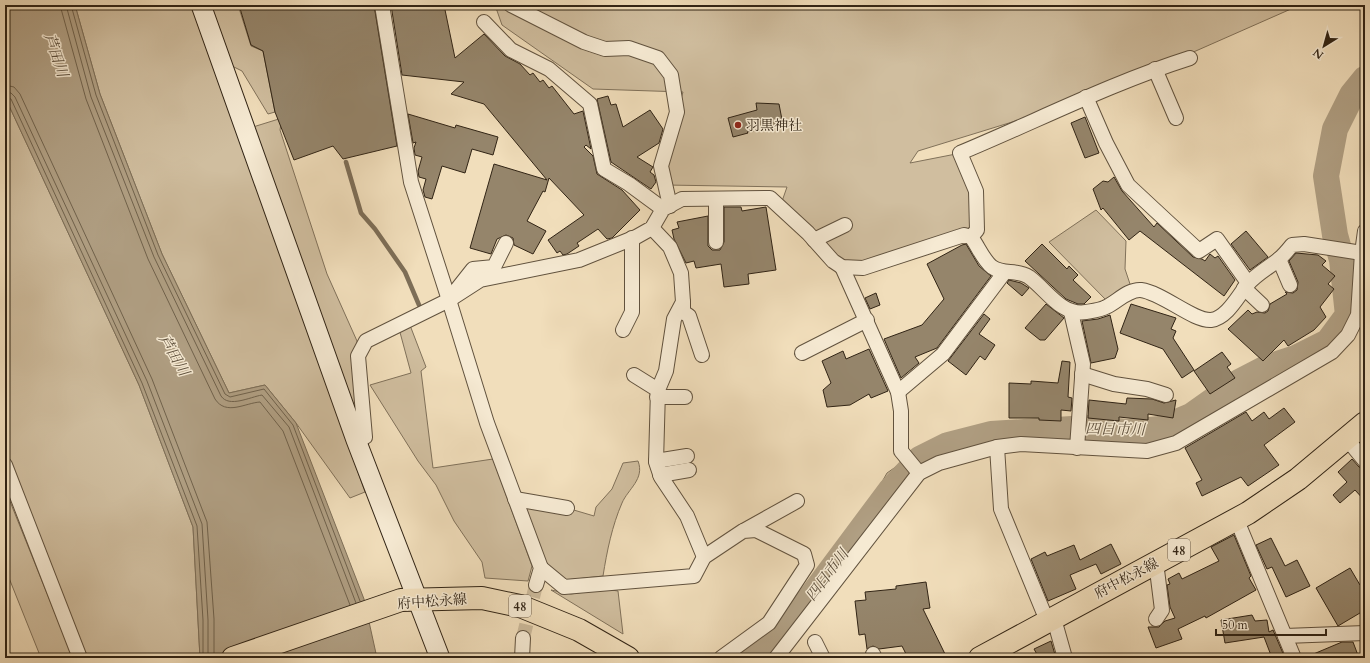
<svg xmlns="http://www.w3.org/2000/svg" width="1370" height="663" viewBox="0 0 1370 663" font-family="Cardo,'Noto Serif JP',serif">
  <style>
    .green { fill: #d0be9f; stroke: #80715a }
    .water { fill: #b09f83; stroke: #7d6e57 }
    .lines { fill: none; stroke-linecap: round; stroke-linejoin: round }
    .shore { stroke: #70624c; stroke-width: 1 }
    .stream { stroke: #7d6e57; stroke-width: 4.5 }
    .river { stroke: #b09f83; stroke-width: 26 }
    .building { fill: #95856b; stroke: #312415 }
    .street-tunnel { stroke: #cbb99a; stroke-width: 14; stroke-dasharray: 14 7; stroke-linecap: butt }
    .street-casing { stroke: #61523e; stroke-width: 16 }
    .secondary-casing { stroke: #312415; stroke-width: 21 }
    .primary-casing { stroke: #312415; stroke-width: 24 }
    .street { stroke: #f6ead3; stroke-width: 14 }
    .secondary { stroke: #f6ead3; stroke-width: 19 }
    .primary { stroke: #f1debb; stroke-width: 22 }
    .poi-dot { fill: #8f2418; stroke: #f6ead3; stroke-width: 1.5 }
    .labels { text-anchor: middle; stroke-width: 3; stroke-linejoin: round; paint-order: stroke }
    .shield { fill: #f6ead3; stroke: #6c5f4e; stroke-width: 1 }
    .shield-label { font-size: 13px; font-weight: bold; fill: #312415 }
    .poi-label { font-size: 14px; fill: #312415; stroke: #f6ead3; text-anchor: start }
    .street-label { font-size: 14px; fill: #312415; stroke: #f6ead3 }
    .water-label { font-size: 15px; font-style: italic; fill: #5d4f3c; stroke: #f6ead3 }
  </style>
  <rect width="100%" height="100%" fill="#f1debb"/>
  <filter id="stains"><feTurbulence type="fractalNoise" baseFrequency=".005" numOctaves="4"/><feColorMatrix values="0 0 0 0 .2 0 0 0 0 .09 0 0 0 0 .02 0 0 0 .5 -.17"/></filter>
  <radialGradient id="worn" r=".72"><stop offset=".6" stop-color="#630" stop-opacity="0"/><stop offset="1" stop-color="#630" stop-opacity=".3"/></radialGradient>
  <g class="green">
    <polygon points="75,5 193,5 365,492 350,498 296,423 265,385 229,393 162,254 100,94"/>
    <polygon points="204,5 238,5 251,46 263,51 275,112 268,114 242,71 220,60"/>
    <polygon points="495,5 1300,5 1087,99 918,151 910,163 961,153 977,216 964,235 842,267 780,207 787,187 665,185 661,166 683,92 593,89 502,25"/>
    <polygon points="5,97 139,385 193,527 200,658 85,658 5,449"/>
    <polygon points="282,118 280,130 327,274 357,341 358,356 356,421 253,127"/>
    <polygon points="1096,210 1126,241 1125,269 1131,287 1107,301 1049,242"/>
    <polygon points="408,320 426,367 421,371 433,468 493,459 532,566 528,581 485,578 482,562 454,521 436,485 418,461 370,385 411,373 398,325"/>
    <polygon points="1080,418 1127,426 1160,421 1173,444 1148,451 1021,444 919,473 776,658 729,658 769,631 806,587 870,503 887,473 907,459 951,437 1007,423 1056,423"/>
    <path d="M638,461C645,479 628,489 622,503C612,526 607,551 603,576L566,580L544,564L517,502L567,508L594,516L596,507L612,489L623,463Z"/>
    <polygon points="5,489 73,658 41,658 5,568"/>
    <polygon points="604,589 618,591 623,634 551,590 571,594"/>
  </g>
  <polygon class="water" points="5,5 75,5 100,94 162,254 229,393 265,385 296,423 364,599 377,658 200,658 193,527 139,385 5,97"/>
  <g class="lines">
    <g class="shore">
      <path d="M60,5L86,99L148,259L215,399C226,416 245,403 260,402L283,431L350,605"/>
      <path d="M66,5L91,97L154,257L221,396C229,408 250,397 262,395L289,427L356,603"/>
      <polyline points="71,5 96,95 158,255 225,394 230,397 264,389 293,425 360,601"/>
      <polyline points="5,85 14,87 20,94 152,379 207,522 214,619 214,658"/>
      <polyline points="5,92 11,93 15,97 147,381 202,524 208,620 208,658"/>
      <polyline points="5,97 11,99 142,383 197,526 203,620 203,658"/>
    </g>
    <polyline class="stream" points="346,162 361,213 375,229 405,272 419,305"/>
    <polyline class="river" points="744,658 776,644 890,491 920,459 948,445 991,434 1088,428 1127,432 1160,429 1191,416 1239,382 1268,367 1296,358 1328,342 1348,315 1342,260 1335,235 1326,176 1335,129 1352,95 1365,79"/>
  </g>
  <g class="building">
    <polygon points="239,5 374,5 397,146 343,159 333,146 294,160 275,112 263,51 251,45"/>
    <polygon points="391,5 444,5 455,58 484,34 505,56 520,64 530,75 533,73 540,82 543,80 549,88 552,86 574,114 583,111 591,149 586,145 584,147 593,156 597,174 622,190 640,210 612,238 607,239 598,229 577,243 579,246 567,254 563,255 560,251 557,253 548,240 584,215 549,178 545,192 543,191 527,221 546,231 533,254 514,245 513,238 506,235 497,239 491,254 470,248 494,164 547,180 484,104 451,94 464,82 402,75"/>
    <polygon points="608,96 611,105 616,104 623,127 650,110 663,129 659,143 637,157 653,167 650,172 654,175 656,182 651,189 611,162 597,99"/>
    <polygon points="756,103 779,104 783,125 747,132 748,133 733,137 728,118 757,110"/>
    <polygon points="408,114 455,128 456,125 498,137 493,155 472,149 465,173 442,166 432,199 425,197 423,190 426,179 419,177 418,171 422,157 415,155 414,148 416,142 413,143"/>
    <polygon points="1085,117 1099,153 1085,158 1071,123"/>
    <polygon points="1114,177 1122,191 1154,227 1157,223 1193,257 1202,259 1205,261 1210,254 1215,258 1218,256 1235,280 1224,296 1140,231 1129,240 1103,208 1101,210 1093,189 1103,181 1108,182"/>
    <polygon points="724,207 741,207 742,211 766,207 776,270 748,274 749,284 724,287 721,264 696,268 694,261 686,263 674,239 672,230 679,228 677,222 708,216 708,246 712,250 720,250 724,242"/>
    <polygon points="1246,231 1268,257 1250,270 1231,244"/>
    <polygon points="966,244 979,266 991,276 937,348 915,357 919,363 901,378 884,339 922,325 944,299 927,264 962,245"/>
    <polygon points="1042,244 1067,269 1069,266 1078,275 1073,280 1091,297 1084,304 1078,304 1066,299 1025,261"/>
    <polygon points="1296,253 1318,255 1326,261 1322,265 1335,276 1328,284 1334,289 1320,307 1326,317 1314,330 1288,346 1284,340 1263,361 1228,329 1248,310 1252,314 1257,312 1265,313 1268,311 1270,304 1287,294 1285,292 1293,293 1297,290 1298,282 1289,261"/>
    <polygon points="1009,280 1021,283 1029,288 1022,296 1007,283"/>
    <polygon points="876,293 880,305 870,309 865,298"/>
    <polygon points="1046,304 1064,318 1045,340 1040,340 1025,328"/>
    <polygon points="1131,304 1176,318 1171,329 1176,331 1173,338 1194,370 1182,378 1163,349 1120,333"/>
    <polygon points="984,314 990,319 979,334 995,345 985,360 980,356 966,375 948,361"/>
    <polygon points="1110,315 1118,349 1115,358 1091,363 1082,321 1098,319"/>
    <polygon points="869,349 888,391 871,398 869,394 850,405 827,407 823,390 831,383 822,361 843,351 846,359"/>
    <polygon points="1222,352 1231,364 1227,367 1235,378 1210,394 1194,371"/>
    <polygon points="1062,361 1070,362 1068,397 1072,398 1071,411 1061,410 1061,421 1039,420 1039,418 1009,418 1009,383 1031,384 1031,381 1058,383"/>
    <polygon points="1127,398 1152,399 1164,403 1176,400 1173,418 1148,414 1148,420 1119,417 1119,421 1088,418 1089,400 1126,404"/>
    <polygon points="1284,408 1295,422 1264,445 1279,465 1248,486 1241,477 1202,496 1196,483 1202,480 1185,448 1246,412 1252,421 1264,412 1269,419"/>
    <polygon points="1352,459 1359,467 1365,469 1365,501 1355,490 1340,503 1333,495 1347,482 1338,472"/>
    <polygon points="1234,535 1251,576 1249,578 1256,590 1206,618 1205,616 1178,629 1182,639 1156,648 1148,627 1159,627 1165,621 1175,618 1170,607 1167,585 1170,584 1168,579 1179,573 1182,579 1219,561 1211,547"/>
    <polygon points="1271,538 1285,566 1297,560 1310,586 1286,597 1272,567 1267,569 1256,545"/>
    <polygon points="1111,544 1121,564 1101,574 1096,564 1070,575 1076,589 1048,601 1031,559 1045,552 1047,556 1074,545 1080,560"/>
    <polygon points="1350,568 1360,585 1365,583 1365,610 1338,626 1316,588"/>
    <polygon points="926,582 930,608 923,609 945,654 937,658 908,658 902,646 879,649 873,646 867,649 865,634 859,635 855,601 866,600 865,592 896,589 896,586"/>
    <polygon points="1252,615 1255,621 1267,620 1269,632 1273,630 1285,658 1272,658 1264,637 1225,643 1221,620"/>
    <polygon points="1051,641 1056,658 1039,658 1034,649"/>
    <polygon points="1342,642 1353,642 1359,658 1304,658"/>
  </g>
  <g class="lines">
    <polyline class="street-tunnel" points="523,638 536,585"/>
    <g class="street-casing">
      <g id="street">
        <polyline points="382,5 411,182 449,300 487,423 541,568 536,585"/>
        <polyline points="511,5 584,42 605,49 629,48 658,58 671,75 677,112 661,166 670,206"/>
        <polyline points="484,22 511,50 549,69 590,104 604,169 629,184 663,209"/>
        <polyline points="1155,69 1176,118"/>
        <polyline points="1086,97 1106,143 1128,185 1199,251 1217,239 1248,283"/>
        <polyline points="716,199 716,242"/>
        <polyline points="652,228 670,247 681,273 683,302 674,319 666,371 658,390 656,462 661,477 687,516 704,557"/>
        <path d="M971,237L977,230L976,191L960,153C1037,121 1111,83 1190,58"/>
        <polyline points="814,240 845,225"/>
        <polyline points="1279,259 1290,285"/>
        <polyline points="842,267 898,392 901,411 901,451 919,473"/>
        <polyline points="1244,288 1262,305"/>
        <polyline points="454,293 473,269 494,267 506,243"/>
        <polyline points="683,302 683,312 689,316 702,355"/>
        <polyline points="1071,312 1083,364 1077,448"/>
        <polyline points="623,330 632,312 632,238"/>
        <polyline points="802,353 867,320"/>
        <polyline points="1082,374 1114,384 1147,389 1166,395"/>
        <polyline points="634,375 658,390"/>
        <polyline points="898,392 943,354 1004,273"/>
        <polyline points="657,397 685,397"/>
        <polyline points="1346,438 1365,461"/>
        <path d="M356,440L365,437L358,356L366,341L449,300L480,280L579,260L636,237L652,228L663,209L682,199L770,198L808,233L833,261L842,267L863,268L964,235L971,237C978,246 983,260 992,267C1003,275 1017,269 1029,277C1047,290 1061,316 1086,312C1092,311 1101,310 1106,307C1117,302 1128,289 1141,290C1163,293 1193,321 1211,320C1227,318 1238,296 1247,285C1255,275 1268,268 1278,260C1283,256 1288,250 1292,245L1304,244L1362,253"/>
        <polyline points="997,447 1001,509 1043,611 1056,626 1065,658"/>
        <polyline points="656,461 687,456"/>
        <polyline points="5,465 80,658"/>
        <polyline points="660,475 689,470"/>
        <polyline points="515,499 567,508"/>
        <polyline points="1236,518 1294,658"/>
        <polyline points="745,530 797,501"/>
        <polyline points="1156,562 1162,610 1156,619"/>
        <polyline points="541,568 564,587 694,576 704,557 743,531 756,530 804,554 807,565 769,623 721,658"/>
        <polyline points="1285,636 1365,633"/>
        <polyline points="815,642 823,658"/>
        <polyline points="873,654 875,658"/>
        <polyline points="522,658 523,638"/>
        <polyline points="776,658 919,473 939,463 997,447 1021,444 1147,451 1176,443 1332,352 1348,335 1358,315 1362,253 1365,231"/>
      </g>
    </g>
    <g class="secondary-casing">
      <polyline id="secondary" points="201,5 356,440 440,658"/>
    </g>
    <g class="primary-casing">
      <g id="primary">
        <polyline points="233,658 401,600 482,598 520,606 579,630 628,658"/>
        <polyline points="980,658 1248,513 1298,479 1365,423"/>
      </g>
    </g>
    <use href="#street" class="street"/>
    <use href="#secondary" class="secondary"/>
    <use href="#primary" class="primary"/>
  </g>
  <circle class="poi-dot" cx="738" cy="125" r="4"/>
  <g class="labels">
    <g class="shield">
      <rect x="1168" y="539" width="22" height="22" rx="3"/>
      <rect x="509" y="595" width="22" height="22" rx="3"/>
    </g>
    <g class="shield-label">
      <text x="1179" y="555">48</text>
      <text x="520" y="611">48</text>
    </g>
    <g class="poi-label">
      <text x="746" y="130">羽黒神社</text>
    </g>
    <g class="street-label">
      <text transform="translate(1126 578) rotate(-28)" y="5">府中松永線</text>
      <text transform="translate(432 601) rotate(-4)" y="5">府中松永線</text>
    </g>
    <g class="water-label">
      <text transform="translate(56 55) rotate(71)" y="5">芦田川</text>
      <text transform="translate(174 355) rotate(60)" y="5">芦田川</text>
      <text transform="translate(1115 429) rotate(1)" y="5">四日市川</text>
      <text transform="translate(827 575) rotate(-53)" y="5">四日市川</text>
    </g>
  </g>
  <rect width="1370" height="663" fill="none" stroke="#f1debb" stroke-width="20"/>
  <rect x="6" y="6" width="1358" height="651" fill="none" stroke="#312415" stroke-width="2"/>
  <rect x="10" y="10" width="1350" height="643" fill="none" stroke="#312415"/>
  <g transform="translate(1324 46) rotate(217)" stroke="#f6ead3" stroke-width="3" paint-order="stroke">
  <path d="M0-3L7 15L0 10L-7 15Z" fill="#312415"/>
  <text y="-6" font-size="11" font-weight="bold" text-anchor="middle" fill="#312415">N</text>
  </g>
  <path d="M1216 629v6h110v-6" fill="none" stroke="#312415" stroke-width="2"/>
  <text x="1222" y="629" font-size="12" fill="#312415" stroke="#f6ead3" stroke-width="3" paint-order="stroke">50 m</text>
  <rect width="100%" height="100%" filter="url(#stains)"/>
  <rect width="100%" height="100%" fill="url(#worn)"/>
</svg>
